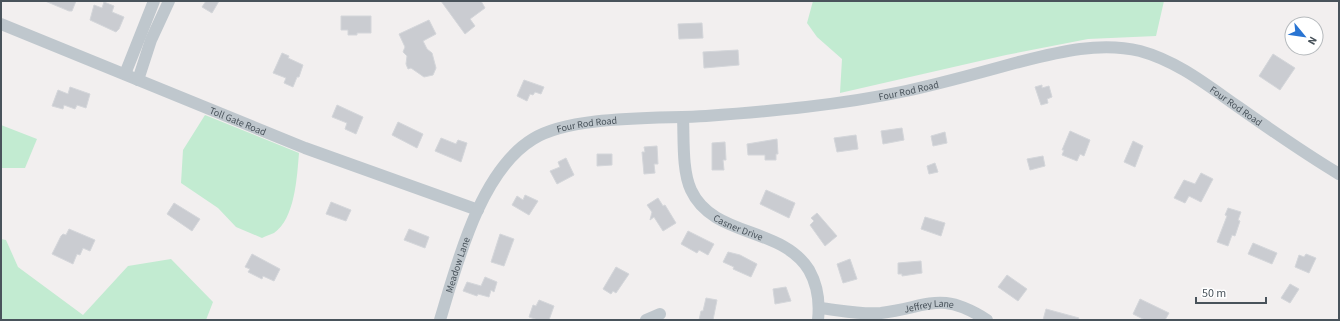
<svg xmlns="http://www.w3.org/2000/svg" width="1340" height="321" viewBox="0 0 1340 321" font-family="'Source Sans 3',sans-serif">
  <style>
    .green { fill: #c2ebd1 }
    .building { fill: #caccd1; stroke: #d4d6da }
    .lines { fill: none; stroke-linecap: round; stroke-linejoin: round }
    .minor { stroke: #bfc7cd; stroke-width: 12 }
    .labels { text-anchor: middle; stroke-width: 3.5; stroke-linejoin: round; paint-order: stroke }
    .street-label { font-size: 10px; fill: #49535b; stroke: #fff }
  </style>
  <rect width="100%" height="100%" fill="#f2efef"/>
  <g class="green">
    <polygon points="813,1 1164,1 1156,36 1088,39 1006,55 840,93 842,59 817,37 807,23"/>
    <path d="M205,115L299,153C297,177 295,219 274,233C270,235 265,236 262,238L236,227L218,208L181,183L183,150Z"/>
    <polygon points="1,125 37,139 25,168 1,168"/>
    <polygon points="1,239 6,240 18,267 83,315 128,266 171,259 213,302 206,320 1,320"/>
  </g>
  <g class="building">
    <polygon points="45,1 76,1 72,11 69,11"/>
    <polygon points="206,1 219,1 212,13 202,7"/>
    <polygon points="441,1 481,1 485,8 470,19 475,26 465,34"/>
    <polygon points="104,2 114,6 112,12 124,17 119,29 116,32 90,20 94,5 102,8"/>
    <polygon points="341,16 371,16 371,33 357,33 357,35 348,35 348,30 341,30"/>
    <polygon points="429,20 436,34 423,41 427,49 432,53 436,68 433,75 424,77 411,68 408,69 406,64 407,56 403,52 405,47 399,34"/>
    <polygon points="702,23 703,38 679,39 678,24"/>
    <polygon points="738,50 739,65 704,68 703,52"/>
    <polygon points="282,53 289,56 288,58 303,65 299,77 297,77 293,87 284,83 286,78 273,73"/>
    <polygon points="1273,54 1295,68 1280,90 1259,76"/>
    <polygon points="524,80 544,87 541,94 535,92 533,95 530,94 527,101 517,96"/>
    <polygon points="1042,85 1042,88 1049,86 1052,97 1047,99 1048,103 1041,105 1035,87"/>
    <polygon points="70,87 90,94 86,108 77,105 75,109 64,105 63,109 52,106 58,90 68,94"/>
    <polygon points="337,105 363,117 356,134 345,129 347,123 332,117"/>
    <polygon points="398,122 423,134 417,148 392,135"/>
    <polygon points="902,128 904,140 883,144 881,131"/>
    <polygon points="1070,131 1090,140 1084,156 1080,154 1077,161 1062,155 1064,150 1062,150"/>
    <polygon points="945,132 947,143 933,146 931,136"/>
    <polygon points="856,135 858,149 837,152 834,138"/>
    <polygon points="441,138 456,144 458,140 467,143 461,162 435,151"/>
    <polygon points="777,139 778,154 776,154 776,160 765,160 765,155 748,155 747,144"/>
    <polygon points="1133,141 1143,146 1135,167 1124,162"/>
    <polygon points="725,142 726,160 723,160 724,170 712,170 712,143"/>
    <polygon points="657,146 658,164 654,164 655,173 644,174 642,152 645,152 644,147"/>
    <polygon points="597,154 612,154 612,165 597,166"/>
    <polygon points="1043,156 1045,166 1030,170 1027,159"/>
    <polygon points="566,158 574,175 557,184 550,171 560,167 558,162"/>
    <polygon points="935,163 938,172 929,174 927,166"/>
    <polygon points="1201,173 1213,179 1201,202 1189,196 1185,203 1174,198 1184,180 1195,184"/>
    <polygon points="766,190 795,203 789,218 760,204"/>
    <polygon points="525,195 538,201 529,215 512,205 517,196 523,200"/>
    <polygon points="658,198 663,206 665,205 676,223 663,231 654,217 650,220 652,212 647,205"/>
    <polygon points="331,202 351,210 346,221 326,214"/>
    <polygon points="174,203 200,219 192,231 167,214"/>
    <polygon points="1228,208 1241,212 1238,220 1240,221 1235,236 1232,235 1228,246 1217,242 1227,216 1225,215"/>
    <polygon points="817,213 837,236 825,246 810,225 814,221 811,218"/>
    <polygon points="925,217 945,223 941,236 921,229"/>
    <polygon points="69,229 95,240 90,251 83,248 80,255 77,254 73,264 52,254 61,236 63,234 66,235"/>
    <polygon points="409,229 429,237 425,248 404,240"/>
    <polygon points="688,231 714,244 708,255 699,250 697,253 681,244"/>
    <polygon points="500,234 514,239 504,266 491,262"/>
    <polygon points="1253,243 1277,253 1272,264 1248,254"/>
    <polygon points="728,252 740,255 757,264 751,277 733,269 734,267 723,262"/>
    <polygon points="252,254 280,269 274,281 263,276 262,279 248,272 250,269 245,267"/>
    <polygon points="1306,254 1316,258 1309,273 1295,267 1299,255 1304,257"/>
    <polygon points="850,259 857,279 843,283 837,264"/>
    <polygon points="921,261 922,273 902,276 902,274 898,274 898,263"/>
    <polygon points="616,267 629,274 616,293 613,291 611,294 603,289"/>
    <polygon points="1007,275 1027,289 1018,301 998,287"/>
    <polygon points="485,277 497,282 494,292 491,290 489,297 478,294 477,296 463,291 467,282 481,286"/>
    <polygon points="1290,284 1299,289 1290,303 1281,298"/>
    <polygon points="786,287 791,301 775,304 773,289"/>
    <polygon points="706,298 717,300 713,320 699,320 701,311 703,311"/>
    <polygon points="1140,299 1169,313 1165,320 1145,320 1133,314"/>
    <polygon points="539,300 554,306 549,320 538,320 529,317 533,305 536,306"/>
    <polygon points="1046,309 1079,318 1078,320 1043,320"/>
  </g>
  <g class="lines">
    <g class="minor">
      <path id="s1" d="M1,24L305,148L478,210"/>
      <polyline points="125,74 154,1"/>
      <polyline points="138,80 151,40 169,1"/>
      <path id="s2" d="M683,117C684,139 682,171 691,190C713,238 782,226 809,270C818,286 820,302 818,320"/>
      <path id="s3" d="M819,308C839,310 861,315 881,313C929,307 940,290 987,320"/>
      <path id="s4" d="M440,320C457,264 480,171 533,139C572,115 658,119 706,116C773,111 840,105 906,91C943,83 979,73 1015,63C1055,53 1098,41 1140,51C1177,61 1207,85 1237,106C1271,130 1304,153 1339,174"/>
      <polyline points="646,320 660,314"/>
    </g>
  </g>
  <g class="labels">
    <g class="street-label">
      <text dy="4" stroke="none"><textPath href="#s4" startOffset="588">Four Rod Road</textPath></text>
      <text dy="4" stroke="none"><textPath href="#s4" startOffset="936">Four Rod Road</textPath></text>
      <text dy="4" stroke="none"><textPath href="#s1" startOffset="256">Toll Gate Road</textPath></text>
      <text dy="4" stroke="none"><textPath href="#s4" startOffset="264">Four Rod Road</textPath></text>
      <text dy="4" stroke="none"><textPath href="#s2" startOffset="136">Casner Drive</textPath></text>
      <text dy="4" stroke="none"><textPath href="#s4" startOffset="58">Meadow Lane</textPath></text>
      <text dy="4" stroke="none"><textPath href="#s3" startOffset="111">Jeffrey Lane</textPath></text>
    </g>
  </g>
  <rect width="1340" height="321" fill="none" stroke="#49535b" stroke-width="4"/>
  <g transform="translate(1304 36) rotate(119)"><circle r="19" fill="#ffffff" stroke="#b6babd"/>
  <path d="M0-3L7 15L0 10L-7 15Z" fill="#2974d2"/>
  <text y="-6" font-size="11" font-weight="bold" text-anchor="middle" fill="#49535b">N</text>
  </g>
  <path d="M1196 297v6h70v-6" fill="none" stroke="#49535b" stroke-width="2"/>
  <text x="1202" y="297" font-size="12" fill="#49535b" stroke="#ffffff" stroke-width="3" paint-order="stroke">50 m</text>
</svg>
